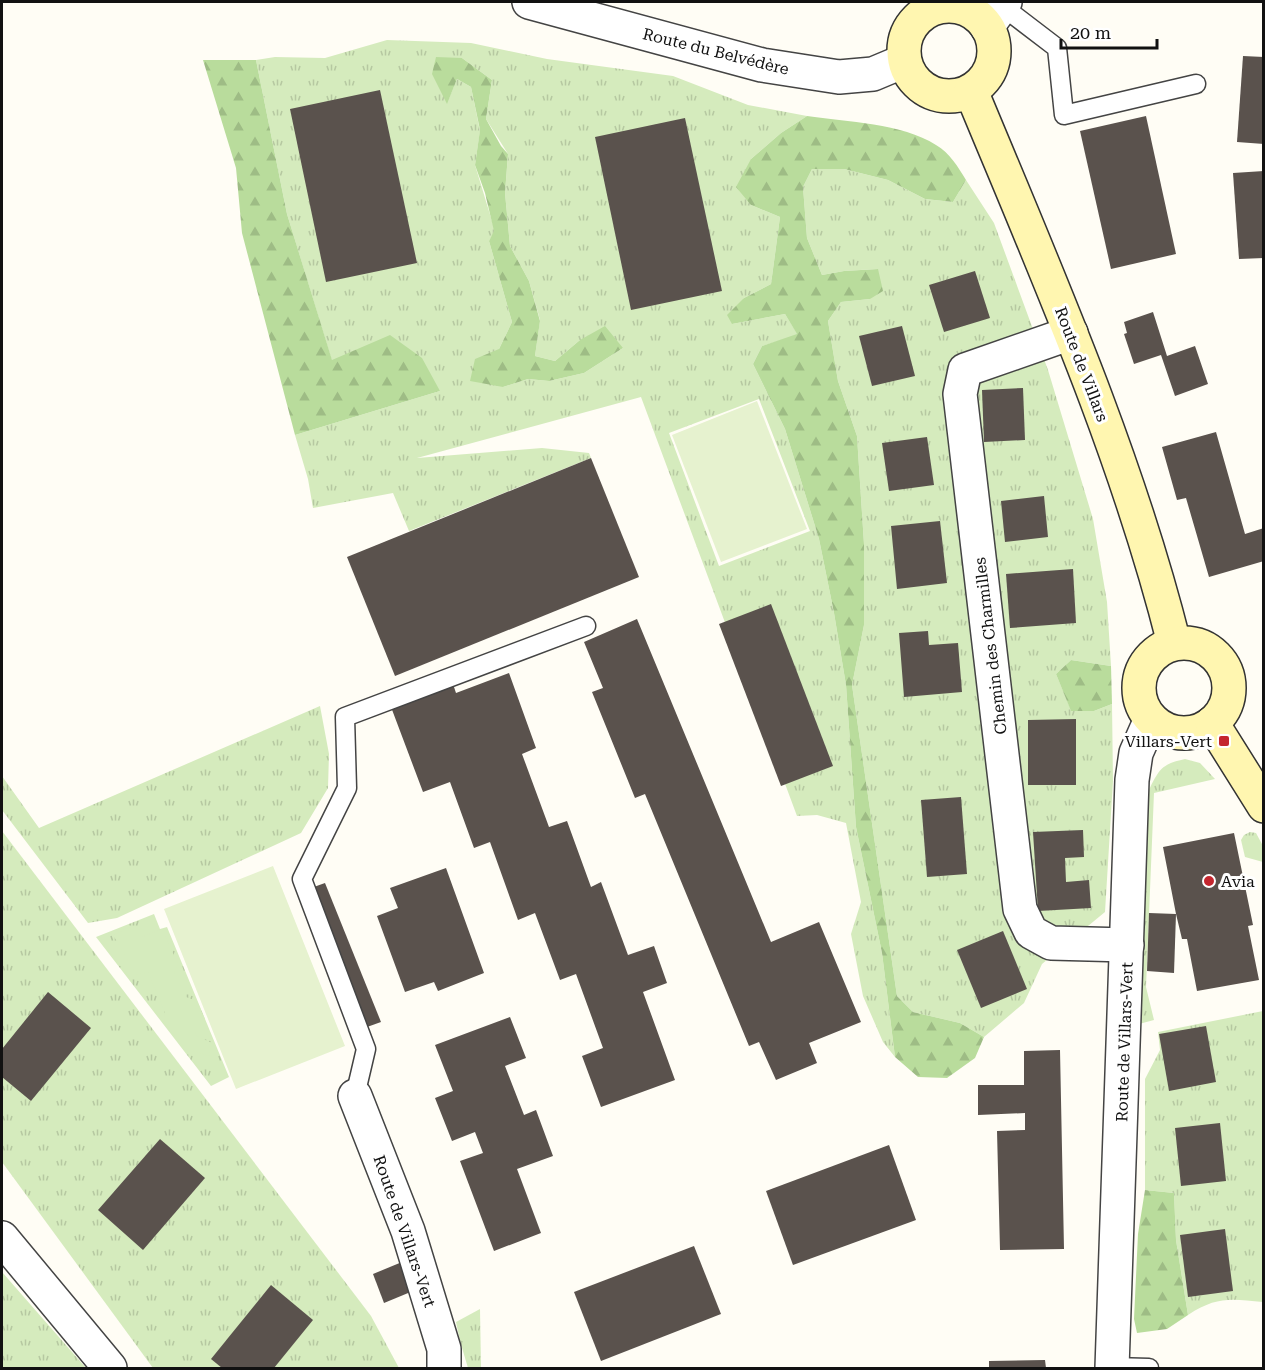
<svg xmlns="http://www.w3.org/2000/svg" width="1265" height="1370" viewBox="0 0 1265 1370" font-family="'Roboto Serif',serif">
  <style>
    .grass { fill: url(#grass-tufts); fill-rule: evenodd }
    .forest { fill: url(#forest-firs) }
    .park { fill: #d5ebbd }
    .pitch { fill: #e6f2cf }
    .building { fill: #5a524d }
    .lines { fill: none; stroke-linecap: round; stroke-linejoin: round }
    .lane-casing { stroke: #444; stroke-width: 21 }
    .street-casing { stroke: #444; stroke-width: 36 }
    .secondary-casing { stroke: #333; stroke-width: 36 }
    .lane { stroke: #fff; stroke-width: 18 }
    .street { stroke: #fff; stroke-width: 33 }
    .secondary { stroke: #fff6b0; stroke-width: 33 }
    .poi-dot { fill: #c4262e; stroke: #fff; stroke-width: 2 }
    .labels { text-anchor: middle; stroke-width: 6; stroke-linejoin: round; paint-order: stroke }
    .street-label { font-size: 16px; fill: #111; stroke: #fff }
    .poi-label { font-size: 16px; fill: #111; stroke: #fff; text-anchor: end }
  </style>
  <defs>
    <pattern id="grass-tufts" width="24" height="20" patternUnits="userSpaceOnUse" patternTransform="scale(1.5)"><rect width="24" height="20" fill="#d5ebbd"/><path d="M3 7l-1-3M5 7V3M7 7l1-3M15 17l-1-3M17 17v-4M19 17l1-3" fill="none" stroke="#b6c8a1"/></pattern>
    <pattern id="forest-firs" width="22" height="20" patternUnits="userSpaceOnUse" patternTransform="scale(1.5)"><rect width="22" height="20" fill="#b9dc9c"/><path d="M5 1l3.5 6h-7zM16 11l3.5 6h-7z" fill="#9ebc85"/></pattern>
  </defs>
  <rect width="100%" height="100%" fill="#fffdf5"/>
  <g class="grass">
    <path d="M387,40L471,43L547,59L673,76L748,105L807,116L781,133L751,159V205L780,217L771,284L744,298L732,324L785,314L798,335L762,346L753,364L785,429L819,539L834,613L846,685L856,827L882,953L895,1057L883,1042L863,996L851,934L861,902L846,823L817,815L797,816L641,397L417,458L542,448L589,453L591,458L409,531L393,493L313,508L308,479L295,435L440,391L332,361L287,214L256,60L275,57L325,58ZM462,58L492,80L486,119L508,154L505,193L510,246L529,281L540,320L535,356L555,361L580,340L623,348L584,373L549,381L528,379L503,387L499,349L512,322L489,241L495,231L475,165L480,131L471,87L457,79L447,103ZM759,399L810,531L719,566L669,433Z"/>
    <polygon points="812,169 844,169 888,180 925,199 953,202 966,180 994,223 1048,370 1093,519 1107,602 1111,666 1071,660 1056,674 1071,710 1094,711 1112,704 1113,781 1105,912 1042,964 1024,1003 984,1037 960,1023 913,1012 897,996 852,685 864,625 864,544 857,436 838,381 828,321 841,302 870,299 877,269 844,271 822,275 807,238 803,187"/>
    <polygon points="320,706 329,754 328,788 301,833 117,918 88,923 2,810 2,776 39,828"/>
    <path d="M1185,759L1200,763L1215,779L1154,793L1146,987L1154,1020L1139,1024L1149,790C1159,769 1162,764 1185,759Z"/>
    <polygon points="2,831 371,1316 399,1368 153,1368 2,1162"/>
    <polygon points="1250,832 1256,833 1263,846 1263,862 1245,857 1241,840 1244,835"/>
    <polygon points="154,914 160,929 167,927 229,1077 211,1086 96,937"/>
    <path d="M1263,1011V1302C1231,1299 1217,1296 1188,1315L1176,1240L1174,1193L1145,1190V1079L1160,1050L1158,1032Z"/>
    <polygon points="2,1272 86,1368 2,1368"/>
    <polygon points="480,1309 481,1368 468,1368 460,1341 456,1322"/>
  </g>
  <g class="forest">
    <polygon points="436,57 462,58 492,80 486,119 501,146 508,154 505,193 510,246 529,281 540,321 535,356 555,361 580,340 605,326 623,348 584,373 549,381 528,379 503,387 470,381 475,359 499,349 512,322 489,241 494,231 485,193 475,165 480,130 471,87 457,79 447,104 432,74"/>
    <polygon points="203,60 256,60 287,214 332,360 390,335 422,358 440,391 295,435 242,233 236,168"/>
    <path d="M807,116C847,122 902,123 936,145C950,153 958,167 966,180L953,202L925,199L888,180L844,169H812L803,187L807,238L822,275L844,271L878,269L883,291L870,299L841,302L828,321L838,381L857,436L864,544V625L852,685L897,996L913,1012L960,1023L984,1037L975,1058L947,1078L918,1077L895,1057L882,953L856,827L846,685L834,613L819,539L785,429L753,364L762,346L797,334L785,314L732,324L727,315L744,298L771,284L780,217L751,205L736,187L751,159L781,133Z"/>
    <polygon points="1071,660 1111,666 1112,704 1094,711 1071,711 1056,674"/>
    <polygon points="1145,1190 1174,1193 1176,1240 1188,1315 1167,1329 1137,1333 1134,1319 1138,1234"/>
  </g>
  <polygon class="park" points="132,926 142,937 162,929 178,964 174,972 186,997 197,1001 205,1019 195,1033 197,1036 212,1043 209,1056 191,1050 164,1024 165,1013 148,972 137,975 113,935"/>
  <g class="pitch">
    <polygon points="757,401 807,529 721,562 672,435"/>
    <polygon points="273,866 345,1046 236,1089 164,909"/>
  </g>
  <g class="building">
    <polygon points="1243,56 1264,57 1264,144 1237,142"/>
    <polygon points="380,90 417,263 326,282 290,109"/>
    <polygon points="1146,116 1176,254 1111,269 1080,131"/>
    <polygon points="685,118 722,291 631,310 595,137"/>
    <polygon points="1264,171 1264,258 1239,259 1233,173"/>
    <polygon points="975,271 990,318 944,332 929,285"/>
    <polygon points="1153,312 1167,356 1195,346 1208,384 1175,396 1161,355 1134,364 1124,334 1127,333 1124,322"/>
    <polygon points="902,326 915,376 872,386 859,336"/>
    <polygon points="1023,388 1025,440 984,442 982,390"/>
    <polygon points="1216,432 1245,534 1264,528 1264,561 1209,577 1186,498 1177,500 1162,447"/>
    <polygon points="927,437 934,485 889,491 882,443"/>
    <polygon points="591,458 639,577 395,676 347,557"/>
    <polygon points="1044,496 1048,537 1005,542 1001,501"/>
    <polygon points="940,521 947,583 897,589 891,526"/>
    <polygon points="1073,569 1076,623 1010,628 1006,574"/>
    <polygon points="771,604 833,766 781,786 719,624"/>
    <polygon points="637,619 771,942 819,922 861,1022 809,1043 817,1063 776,1080 759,1042 749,1046 645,794 635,798 592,692 603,688 584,642"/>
    <polygon points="928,631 929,645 958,643 962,692 904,697 899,633"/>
    <polygon points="509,673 536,748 522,754 549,827 567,821 591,887 601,882 628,955 654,946 667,983 643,992 675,1080 601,1107 582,1056 603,1048 576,974 560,980 535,913 518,920 490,842 474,848 450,782 423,792 391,707 453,684 456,693"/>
    <polygon points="1076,719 1076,785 1028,785 1028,720"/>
    <polygon points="961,797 967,874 927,877 921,800"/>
    <polygon points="1083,830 1084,857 1065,858 1066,882 1089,880 1091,908 1038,911 1033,832"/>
    <polygon points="1234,833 1253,925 1248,926 1259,980 1197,991 1187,939 1182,939 1176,914 1163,847"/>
    <polygon points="446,868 484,973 438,991 434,982 405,992 377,916 398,908 390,888"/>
    <polygon points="325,883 381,1022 367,1027 311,888"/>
    <polygon points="1149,913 1176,914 1174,973 1147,971"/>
    <polygon points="1003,931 1027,989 981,1008 957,950"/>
    <polygon points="48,992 91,1028 31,1101 2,1077 2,1049"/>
    <polygon points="510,1017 526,1058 505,1066 524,1115 536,1110 553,1156 517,1169 541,1233 494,1251 460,1161 483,1153 475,1132 452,1141 435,1098 453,1091 435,1045"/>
    <polygon points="1206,1026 1216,1082 1169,1091 1159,1034"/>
    <polygon points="1060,1050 1064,1249 1000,1250 997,1131 1025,1130 1025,1113 978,1115 978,1085 1024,1085 1024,1051"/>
    <polygon points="1220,1123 1226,1181 1181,1186 1175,1128"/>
    <polygon points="160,1139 205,1178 143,1250 98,1210"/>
    <polygon points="889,1145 916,1220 793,1265 766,1191"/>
    <polygon points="1225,1229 1233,1291 1188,1297 1180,1235"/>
    <polygon points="694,1246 721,1314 601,1361 574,1292"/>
    <polygon points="402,1262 413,1291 384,1303 373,1274"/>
    <polygon points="271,1285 313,1320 274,1368 222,1368 211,1359"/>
    <polygon points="1045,1360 1046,1368 989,1368 989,1361"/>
  </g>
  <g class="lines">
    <g class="lane-casing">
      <g id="lane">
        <polyline points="1002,6 1057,48 1064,115 1196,84"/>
        <polyline points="355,1096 366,1049 302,879 347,788 345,717 586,626"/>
        <polyline points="1112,1367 1149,1368"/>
      </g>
    </g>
    <g class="street-casing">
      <g id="street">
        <polyline points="529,2 762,65 839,77 873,74 904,61"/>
        <polyline points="987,27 1005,2"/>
        <polyline points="1071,333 965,370 960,394 1020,909 1031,932 1051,943 1127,945"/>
        <polyline points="355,1096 408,1231 444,1349 444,1368"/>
        <polyline points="2,1238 110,1368"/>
        <polyline points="1112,1368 1132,780 1136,753 1151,719"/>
      </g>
    </g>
    <g class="secondary-casing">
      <g id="secondary">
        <circle cx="949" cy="51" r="45"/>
        <path d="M971,91C1046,272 1126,452 1174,643"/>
        <circle cx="1184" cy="688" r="45"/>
        <polyline points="1212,723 1264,806"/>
      </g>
    </g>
    <use href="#lane" class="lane"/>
    <use href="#street" class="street"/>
    <use href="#secondary" class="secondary"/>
  </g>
  <g class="poi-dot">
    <rect x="1218" y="735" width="12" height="12" rx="3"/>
    <circle cx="1209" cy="881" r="6"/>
  </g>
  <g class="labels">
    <g class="street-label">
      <text transform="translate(716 51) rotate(14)" y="6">Route du Belvédère</text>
      <text transform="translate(1082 364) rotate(69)" y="6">Route de Villars</text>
      <text transform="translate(990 646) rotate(-97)" y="6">Chemin des Charmilles</text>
      <text transform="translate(1124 1042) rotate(-88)" y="6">Route de Villars-Vert</text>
      <text transform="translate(405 1231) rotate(71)" y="6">Route de Villars-Vert</text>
    </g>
    <g class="poi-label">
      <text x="1212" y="747">Villars-Vert</text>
      <text x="1221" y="887" text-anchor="start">Avia</text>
    </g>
  </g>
  <rect width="1265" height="1370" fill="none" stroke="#111111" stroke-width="6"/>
  <path d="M1061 39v9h96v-9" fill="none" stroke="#111111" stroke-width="3"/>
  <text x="1070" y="39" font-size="18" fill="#111111" stroke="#ffffff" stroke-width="4.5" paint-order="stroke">20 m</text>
</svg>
